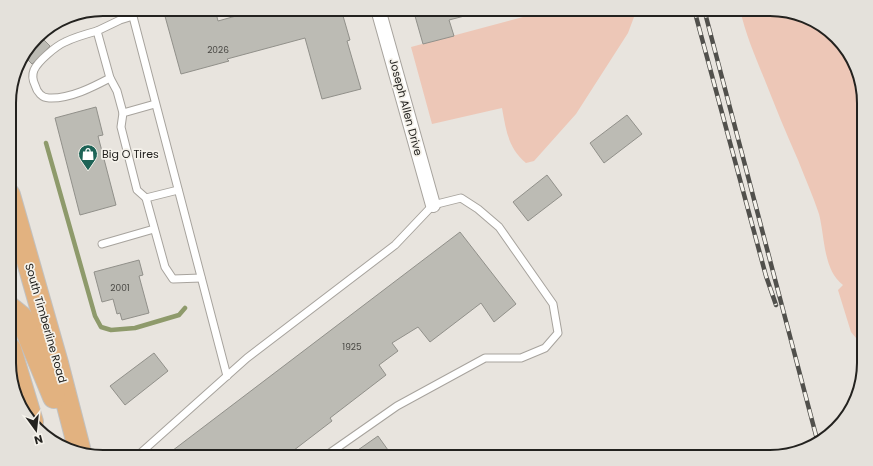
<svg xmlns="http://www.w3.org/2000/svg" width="873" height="466" viewBox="0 0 873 466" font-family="Poppins,sans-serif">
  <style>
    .green { fill: #edc7b7 }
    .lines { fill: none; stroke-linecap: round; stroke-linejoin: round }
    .stream { stroke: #8e9a6b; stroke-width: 4.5 }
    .building { fill: #bcbbb4; stroke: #91908a }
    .service-casing { stroke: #a7a39d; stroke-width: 9 }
    .minor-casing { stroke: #a7a39d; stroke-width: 16 }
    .primary-casing { stroke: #c1c1c0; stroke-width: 24 }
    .service { stroke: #fff; stroke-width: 7 }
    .minor { stroke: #fff; stroke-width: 14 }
    .primary { stroke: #e2b280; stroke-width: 22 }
    .rail-casing { stroke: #51504c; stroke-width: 4.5 }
    .rail { stroke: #f5f2eb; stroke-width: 3; stroke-dasharray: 9; stroke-linecap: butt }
    .labels { text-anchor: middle; stroke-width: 3.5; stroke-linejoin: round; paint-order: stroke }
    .number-label { font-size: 9px; fill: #494844 }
    .street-label { font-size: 11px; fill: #23221f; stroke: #f5f2eb }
    .poi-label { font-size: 11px; fill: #23221f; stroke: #f5f2eb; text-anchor: start }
    .rim { fill: none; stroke: #23221f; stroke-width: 2 }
  </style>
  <rect width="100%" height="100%" fill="#e8e4de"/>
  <g class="green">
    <path d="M553,9H637L628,33L576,114L534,161L526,163C508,148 506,130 502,108L432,124L411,47Z"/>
    <path d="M740,9H770L812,19L848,50L863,91L864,339L856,338L851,332L838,290L843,285C823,270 825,237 819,214C813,196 805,178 798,160C786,133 775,106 764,78C755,56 745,33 740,9Z"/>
  </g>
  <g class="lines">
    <polyline class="stream" points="46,143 95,316 101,327 111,330 135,328 179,315 185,308"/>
  </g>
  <g class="building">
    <polygon points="163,9 215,9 218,21 261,9 341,9 350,40 347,41 361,89 322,99 305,38 227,59 229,61 181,74"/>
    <polygon points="413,9 475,9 476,13 449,20 454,36 423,44"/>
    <polygon points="41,37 50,46 32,64 23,55"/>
    <polygon points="96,107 103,135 98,136 116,205 80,215 55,118"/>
    <polygon points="627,115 642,134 604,163 590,143"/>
    <polygon points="547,175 562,195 528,221 513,202"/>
    <polygon points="460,232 516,304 494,322 481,303 430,342 418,327 392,343 398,351 379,365 386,375 330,418 332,421 285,457 164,457"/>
    <polygon points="139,260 143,275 139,276 149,313 122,320 120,313 117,314 113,299 102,302 94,272"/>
    <polygon points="154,353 168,371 125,405 110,386"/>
    <polygon points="378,436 393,457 348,457"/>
  </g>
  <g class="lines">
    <g class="service-casing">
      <g id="service">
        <polyline points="131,9 227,376"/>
        <path d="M97,31C86,34 75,37 65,42C56,46 38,61 34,70C32,75 33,81 35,85C37,92 42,98 49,98C70,99 93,87 110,78"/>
        <polyline points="155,104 123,113 121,127 137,190 146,198 178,190"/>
        <polyline points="123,113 117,91 110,78 97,31 120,20 133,16"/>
        <polyline points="146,198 165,267 173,279 201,278"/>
        <polyline points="102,244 154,229"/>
        <polyline points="136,457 247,358 395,245 433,205 461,198 478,209 499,227 553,304 558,333 545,348 521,358 485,358 397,406 324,457"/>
      </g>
    </g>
    <g class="minor-casing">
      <polyline id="minor" points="378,9 433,205"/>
    </g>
    <g class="primary-casing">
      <g id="primary">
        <polyline points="9,195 57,363 80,452"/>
        <polyline points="10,308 21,317 54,397"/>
        <polyline points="10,349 32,422"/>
      </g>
    </g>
    <use href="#service" class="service"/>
    <use href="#minor" class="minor"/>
    <use href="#primary" class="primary"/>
    <g class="rail-casing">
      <g id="rail">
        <polyline points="694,9 766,276 776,305"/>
        <polyline points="704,9 818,443"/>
      </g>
    </g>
    <use href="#rail" class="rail"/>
  </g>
  <defs>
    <g id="shop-pin" transform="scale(1)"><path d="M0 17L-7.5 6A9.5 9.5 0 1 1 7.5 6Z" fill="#1d6356" stroke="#f5f2eb"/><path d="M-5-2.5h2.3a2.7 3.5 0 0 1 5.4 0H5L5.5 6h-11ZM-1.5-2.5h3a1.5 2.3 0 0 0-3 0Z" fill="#fff"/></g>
  </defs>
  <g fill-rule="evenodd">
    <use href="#shop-pin" x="88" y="154"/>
  </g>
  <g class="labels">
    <g class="number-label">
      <text x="218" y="53">2026</text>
      <text x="120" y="291">2001</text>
      <text x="352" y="350">1925</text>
    </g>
    <g class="street-label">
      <text transform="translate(406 107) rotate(75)" y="4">Joseph Allen Drive</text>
      <text transform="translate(46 323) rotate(74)" y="4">South Timberline Road</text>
    </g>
    <g class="poi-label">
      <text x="102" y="158">Big O Tires</text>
    </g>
  </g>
  <path d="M0 0H873V466H0ZM103 16H770A87 87 0 0 1 857 103V363A87 87 0 0 1 770 450H103A87 87 0 0 1 16 363V103A87 87 0 0 1 103 16Z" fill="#e4e1db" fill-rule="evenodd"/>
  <path class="rim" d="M103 16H770A87 87 0 0 1 857 103V363A87 87 0 0 1 770 450H103A87 87 0 0 1 16 363V103A87 87 0 0 1 103 16Z"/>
  <g transform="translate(36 430) rotate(165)" stroke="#f5f2eb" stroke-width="3" paint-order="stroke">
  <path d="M0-3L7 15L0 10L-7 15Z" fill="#23221f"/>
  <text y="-6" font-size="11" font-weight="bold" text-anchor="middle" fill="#23221f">N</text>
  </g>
</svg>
